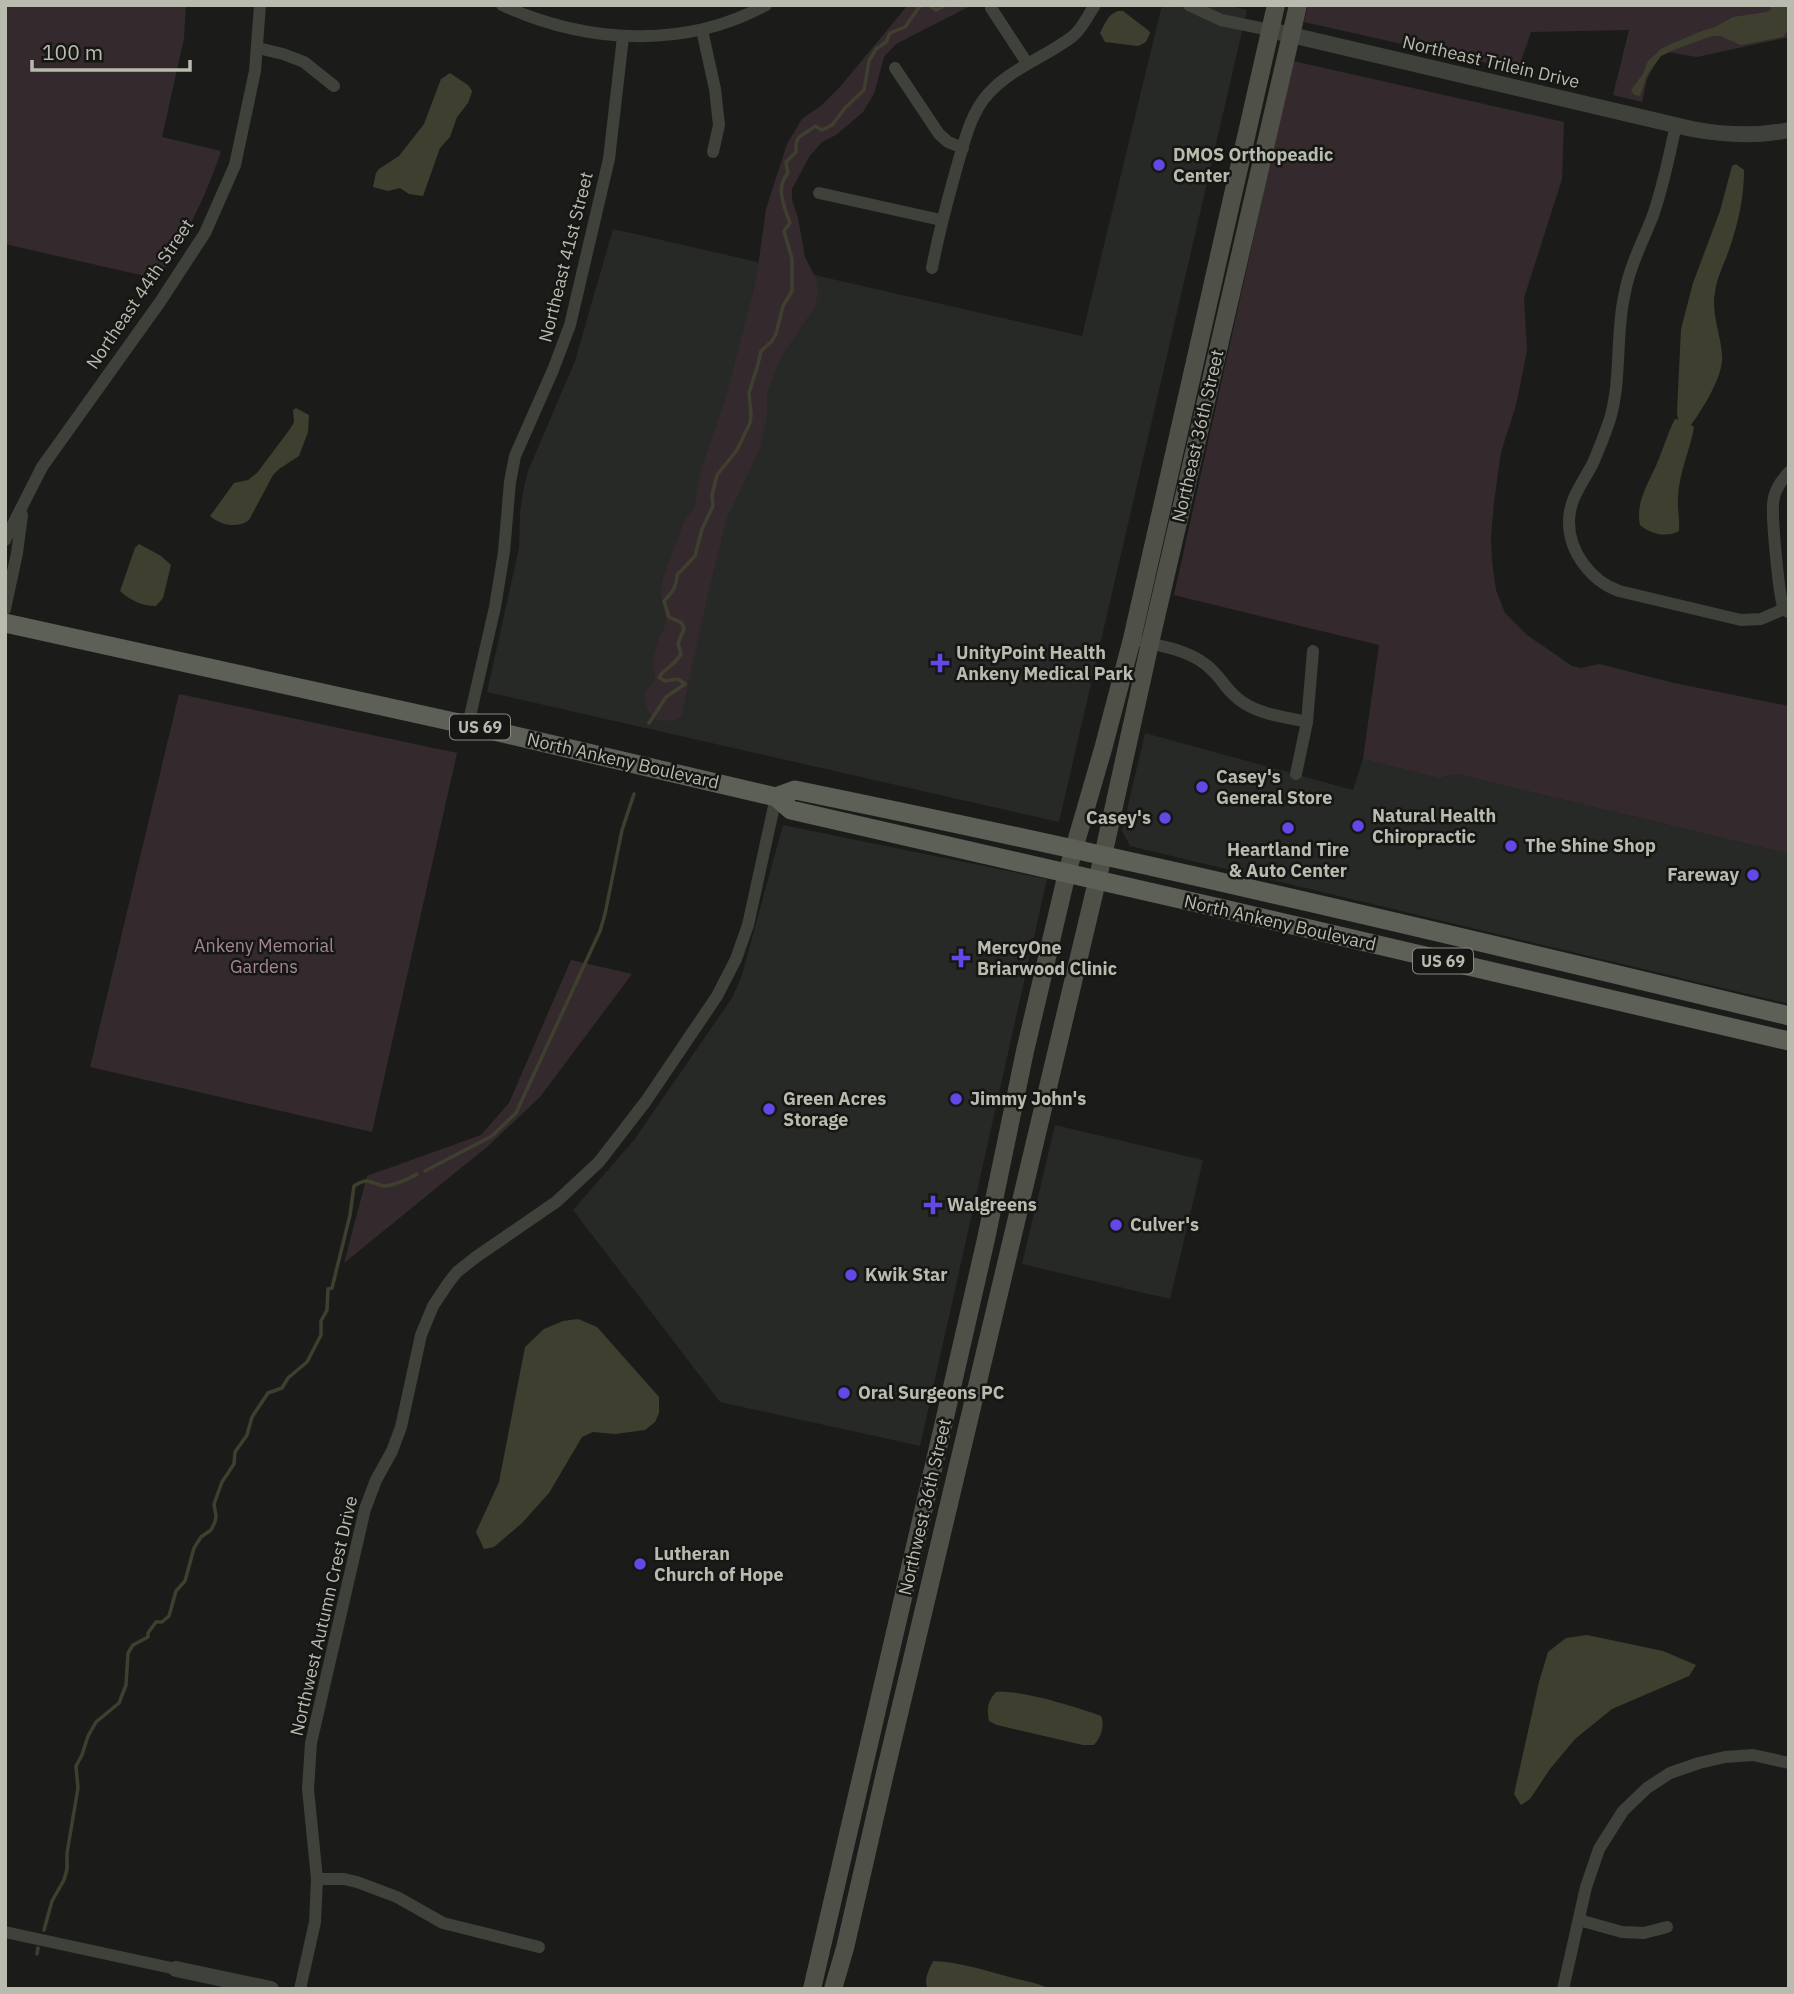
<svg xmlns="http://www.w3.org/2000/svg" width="1794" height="1994" viewBox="0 0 1794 1994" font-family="'IBM Plex Sans',sans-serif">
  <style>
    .built { fill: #272926 }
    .green { fill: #342a2d }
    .water { fill: #3f3f30 }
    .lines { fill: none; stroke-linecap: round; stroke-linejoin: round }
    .stream { stroke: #3f3f30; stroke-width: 3.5 }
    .minor { stroke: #3f413b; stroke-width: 12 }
    .tertiary { stroke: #3f413b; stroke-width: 16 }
    .secondary { stroke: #4f5149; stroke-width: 18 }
    .primary { stroke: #5d6057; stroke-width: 19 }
    .poi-dot { fill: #6447e7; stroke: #161715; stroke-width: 2.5 }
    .labels { text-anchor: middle; stroke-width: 5; stroke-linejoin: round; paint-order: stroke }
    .shield { fill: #161715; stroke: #878a7f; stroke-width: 2 }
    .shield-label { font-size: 16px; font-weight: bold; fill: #b8bbad }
    .street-label { font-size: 18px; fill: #b8bbad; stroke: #161715 }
    .poi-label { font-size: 18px; font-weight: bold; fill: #b8bbad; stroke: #161715; text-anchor: start }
    .park-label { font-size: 18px; fill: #a48693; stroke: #161715 }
  </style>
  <rect width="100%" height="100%" fill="#1b1c1a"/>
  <g class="built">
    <polygon points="1162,5 1228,5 1247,10 1059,822 487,692 519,548 520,513 523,492 528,471 575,361 613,229 1082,336"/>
    <polygon points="1145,733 1353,790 1363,759 1439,778 1457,774 1789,854 1789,1004 1130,846 1122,831"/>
    <polygon points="783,825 1047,879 920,1446 720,1402 573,1210 634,1140 732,998 741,978"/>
    <polygon points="1055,1125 1203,1160 1170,1299 1022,1264"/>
  </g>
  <g class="green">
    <path d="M5,5H186L184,38L162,137L221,151C206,197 185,238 158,279L5,244Z"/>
    <polygon points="908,5 972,5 896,44 884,57 874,94 863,112 836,135 822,142 809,157 792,189 792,200 798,218 805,257 816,279 818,295 814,308 779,360 767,395 767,418 759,451 727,518 709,589 681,717 673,721 655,720 647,709 644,692 655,680 653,660 659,638 664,629 666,620 661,595 662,581 685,519 695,507 697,488 703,464 726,397 756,281 766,209 787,144 802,119 822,105 839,88"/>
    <polygon points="1308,5 1789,5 1789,37 1697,57 1662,51 1647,79 1642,102 1613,95 1629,30 1531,32 1518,70 1304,22"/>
    <polygon points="1293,61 1564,122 1562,179 1524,298 1527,351 1516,405 1501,452 1494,502 1491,537 1492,561 1496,590 1505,613 1527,635 1572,666 1581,668 1599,664 1674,683 1789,706 1789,854 1457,774 1439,778 1363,759 1379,645 1174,595"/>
    <polygon points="179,694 457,753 372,1132 90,1067"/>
    <polygon points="571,960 632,974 540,1097 488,1146 344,1263 367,1176 481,1135 509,1103"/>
  </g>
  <g class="water">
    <polygon points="1769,5 1789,5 1789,28 1783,37 1741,45 1720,36 1712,36 1676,49 1661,56 1647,75 1640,96 1634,95 1631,90 1643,74 1648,61 1662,48 1702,31 1715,27 1733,17 1767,12 1771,9"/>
    <path d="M1118,11H1123L1149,31L1150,33L1146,42L1138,46L1105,42L1100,33C1105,24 1107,15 1118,11Z"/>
    <polygon points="450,73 468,85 472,91 471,95 468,103 457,117 450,137 440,148 423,196 409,194 400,188 388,191 373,187 376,173 379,169 399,156 424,124 441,79"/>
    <path d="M1736,164L1744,170C1744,198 1738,224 1729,250C1724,264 1717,277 1715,292C1711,315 1721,334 1722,356C1724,375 1702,410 1691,425L1694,427C1690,450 1679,473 1678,497C1677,508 1680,519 1679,531C1667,538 1650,534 1640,525C1635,501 1650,481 1658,461C1664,447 1668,432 1675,419L1678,420L1677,412L1681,329L1693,283L1720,211L1732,166Z"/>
    <path d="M296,408L309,415L308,432L299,456L279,469L273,475L249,520C238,529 220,525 210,516L213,512L234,483L248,480L257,473L290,429L294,422L293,410Z"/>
    <path d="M139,544L161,556L171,565L163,598L156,606C142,606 130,600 120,591L135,548Z"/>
    <polygon points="578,1319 597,1327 659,1397 659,1413 655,1422 645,1430 615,1434 593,1432 582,1437 549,1493 522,1523 494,1547 484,1549 476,1532 499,1482 525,1347 544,1329 563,1321"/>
    <polygon points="1587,1635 1663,1651 1696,1665 1689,1676 1612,1709 1575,1739 1550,1769 1530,1799 1521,1805 1514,1794 1539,1682 1548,1652 1566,1638"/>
    <path d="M996,1692C1022,1690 1076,1707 1101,1716C1105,1726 1101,1737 1094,1745H1083L997,1725L989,1721C987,1709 987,1702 996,1692Z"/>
    <path d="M933,1961C960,1962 987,1971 1013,1978C1026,1981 1038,1983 1050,1989H928C923,1980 929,1970 933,1961Z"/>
  </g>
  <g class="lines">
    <g class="stream">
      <polyline points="929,5 936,10 946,5"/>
      <path d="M649,723L666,697L685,684L678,679L665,681L659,677C666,667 674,666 681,654L678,643L684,629L682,623L669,617L664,601C672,593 677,586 677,575L695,556L702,529L713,506L712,495L717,475L737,450L750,423L751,415L749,393L758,364L761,351L772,341L776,334L783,306L792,291V259L784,231L790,223C784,206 775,188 788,173L786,162L796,152C795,132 803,137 815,126L822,130L832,125L845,108L864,90L869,61L876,49L886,42L890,33L905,27L920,6L923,5"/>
      <polyline points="425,1171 492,1136 516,1113 600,931 605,914 622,830 634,794"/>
      <path d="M44,1930L52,1901L64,1880L67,1869V1853L78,1788L76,1766L82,1755L88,1736L96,1722L119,1703L126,1685L128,1653L133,1645L148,1637V1633L156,1622H162L169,1616L176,1591L185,1581L194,1548L201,1537L211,1530L215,1522L216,1516L214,1504L222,1482L234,1464L235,1452L247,1435L252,1417L268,1393L282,1388L288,1378L307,1362L321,1335V1321L327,1310L328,1289L332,1288L350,1215L354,1186C369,1177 368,1182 383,1186C390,1187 411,1178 417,1174"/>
      <polyline points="37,1954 38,1948"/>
    </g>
    <g class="minor">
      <path d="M502,5C585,43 684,50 766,5"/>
      <polyline points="1189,5 1221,20 1270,30"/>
      <polyline points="991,8 1027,63"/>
      <polyline points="702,30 715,89 719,125 713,152"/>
      <polyline points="258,48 283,54 304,62 334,86"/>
      <polyline points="895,68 939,134 948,142 963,148"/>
      <path d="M1676,125C1669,156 1663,188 1652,218C1642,243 1630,266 1625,292C1615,334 1622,378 1610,419C1605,434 1599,449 1593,463C1583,483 1569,498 1569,522C1569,552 1591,581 1619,591L1741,620L1761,619L1784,609"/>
      <polyline points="819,193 941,220"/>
      <path d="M932,268C939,232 948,198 958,163C965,139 971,113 988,94C1011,68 1046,57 1073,36C1082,29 1088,15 1095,5"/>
      <polyline points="5,540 42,467 160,302 205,233 235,165 255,71 260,5"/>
      <polyline points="5,609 17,553 22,515"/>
      <path d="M1788,612C1787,611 1785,610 1784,609C1779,600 1772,519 1773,506C1773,492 1780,482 1789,472"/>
      <path d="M1143,642C1168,647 1195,652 1213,671C1224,682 1230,695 1244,703C1262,715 1286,717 1307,722"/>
      <polyline points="468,725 495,607 504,552 510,482 515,456 553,370 570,325 609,159 623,37"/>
      <polyline points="1296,774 1307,722 1313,651"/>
      <polyline points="317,1879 344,1879 357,1882 397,1897 443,1923 539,1947"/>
      <polyline points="1579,1920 1622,1932 1644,1933 1667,1927"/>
      <polyline points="5,1932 176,1969"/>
      <polyline points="300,1989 315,1922 317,1879 308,1789 311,1743 365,1509 376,1480 392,1451 401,1427 421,1335 433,1306 449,1282 457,1272 476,1257 556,1202 599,1162 646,1101 717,996 736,959 748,925 776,797"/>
      <polyline points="1563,1989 1586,1887 1599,1849 1623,1811 1647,1788 1670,1773 1699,1763 1725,1757 1753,1755 1789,1763"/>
    </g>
    <g class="tertiary">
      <path d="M1270,30L1692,129C1724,135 1756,137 1789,130"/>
      <polyline points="176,1969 271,1989"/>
    </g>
    <g class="secondary">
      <polyline points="812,1989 950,1396 986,1239 1025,1051 1067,873 1103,749 1132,639 1276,5"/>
      <polyline points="833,1989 845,1948 885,1773 1103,856 1150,643 1298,5"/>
    </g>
    <g class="primary">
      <polyline points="5,623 468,725 776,797 791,810 1237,912 1789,1041"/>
      <path d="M776,797L795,790C1128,858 1459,936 1789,1016"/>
    </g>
  </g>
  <g class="poi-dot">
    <circle cx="1159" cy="165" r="7"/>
    <path d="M936.5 652.5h7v7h7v7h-7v7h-7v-7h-7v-7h7z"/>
    <circle cx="1202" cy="787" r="7"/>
    <circle cx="1165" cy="818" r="7"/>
    <circle cx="1358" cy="826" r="7"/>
    <circle cx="1288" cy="828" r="7"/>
    <circle cx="1511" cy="846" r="7"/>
    <circle cx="1753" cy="875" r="7"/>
    <path d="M957.5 947.5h7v7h7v7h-7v7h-7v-7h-7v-7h7z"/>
    <circle cx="956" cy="1099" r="7"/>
    <circle cx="769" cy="1109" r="7"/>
    <path d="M929.5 1194.5h7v7h7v7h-7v7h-7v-7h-7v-7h7z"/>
    <circle cx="1116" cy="1225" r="7"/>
    <circle cx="851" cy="1275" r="7"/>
    <circle cx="844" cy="1393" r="7"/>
    <circle cx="640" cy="1564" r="7"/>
  </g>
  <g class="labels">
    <g class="shield">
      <rect x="450" y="714.5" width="60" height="25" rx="5"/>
      <rect x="1413" y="948.5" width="60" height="25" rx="5"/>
    </g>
    <g class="shield-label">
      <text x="480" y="733">US 69</text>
      <text x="1443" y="967">US 69</text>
    </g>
    <g class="street-label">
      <text transform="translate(1491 62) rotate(13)" y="6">Northeast Trilein Drive</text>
      <text transform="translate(566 257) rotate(-76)" y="6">Northeast 41st Street</text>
      <text transform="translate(140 294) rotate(-56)" y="6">Northeast 44th Street</text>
      <text transform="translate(1198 436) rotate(-77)" y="6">Northeast 36th Street</text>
      <text transform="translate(623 761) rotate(13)" y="6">North Ankeny Boulevard</text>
      <text transform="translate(1280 923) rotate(13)" y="6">North Ankeny Boulevard</text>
      <text transform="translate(925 1507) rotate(-77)" y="6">Northwest 36th Street</text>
      <text transform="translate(324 1616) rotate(-77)" y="6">Northwest Autumn Crest Drive</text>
    </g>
    <g class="poi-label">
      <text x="1173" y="161">DMOS Orthopeadic<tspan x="1173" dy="21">Center</tspan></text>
      <text x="956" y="659">UnityPoint Health<tspan x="956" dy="21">Ankeny Medical Park</tspan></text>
      <text x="1216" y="783">Casey's<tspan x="1216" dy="21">General Store</tspan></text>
      <text x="1372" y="822">Natural Health<tspan x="1372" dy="21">Chiropractic</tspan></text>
      <text x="1151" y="824" text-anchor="end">Casey's</text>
      <text x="1525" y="852">The Shine Shop</text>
      <text x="1288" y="856" text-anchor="middle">Heartland Tire<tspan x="1288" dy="21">&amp; Auto Center</tspan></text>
      <text x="1739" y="881" text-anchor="end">Fareway</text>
      <text x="977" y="954">MercyOne<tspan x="977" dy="21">Briarwood Clinic</tspan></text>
      <text x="783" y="1105">Green Acres<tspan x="783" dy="21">Storage</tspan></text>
      <text x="970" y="1105">Jimmy John's</text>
      <text x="947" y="1211">Walgreens</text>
      <text x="1130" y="1231">Culver's</text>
      <text x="865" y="1281">Kwik Star</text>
      <text x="858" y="1399">Oral Surgeons PC</text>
      <text x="654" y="1560">Lutheran<tspan x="654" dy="21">Church of Hope</tspan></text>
    </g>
    <g class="park-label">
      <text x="264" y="952">Ankeny Memorial<tspan x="264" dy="21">Gardens</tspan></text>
    </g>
  </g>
  <rect width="1794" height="1994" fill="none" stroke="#b8bbad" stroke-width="14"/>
  <path d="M32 60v10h158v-10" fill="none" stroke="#b8bbad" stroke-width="3.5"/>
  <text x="42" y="60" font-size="21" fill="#b8bbad" stroke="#161715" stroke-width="5" paint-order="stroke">100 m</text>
</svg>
